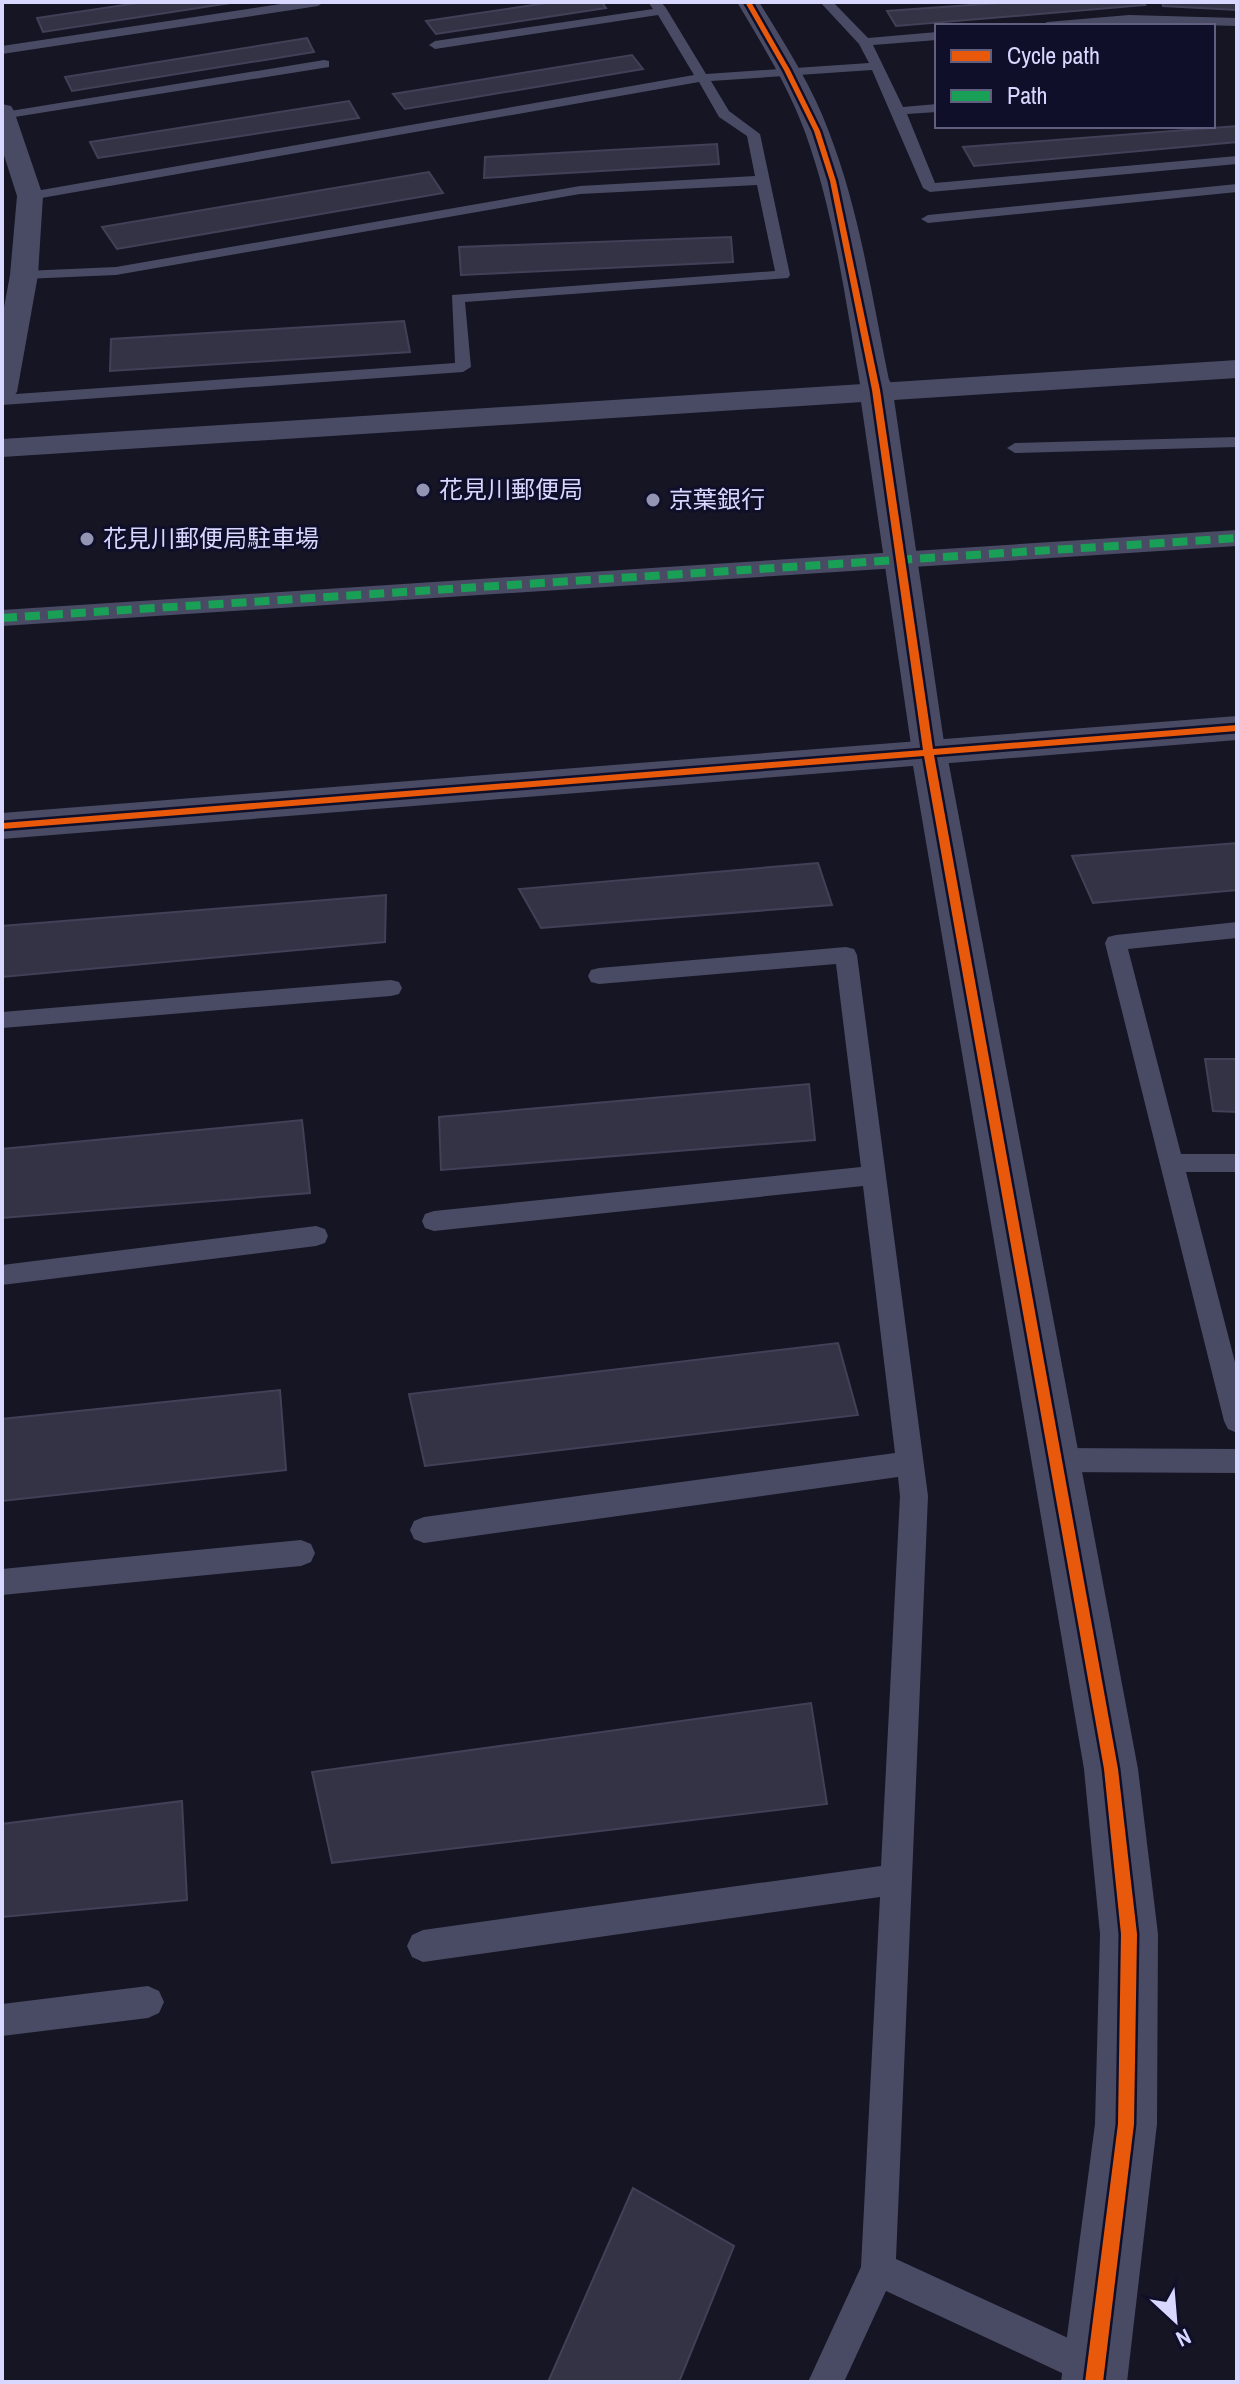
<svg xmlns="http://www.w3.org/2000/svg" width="1239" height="2384" viewBox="0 0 1239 2384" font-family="'Archivo Narrow','Noto Sans JP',sans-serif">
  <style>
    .building { fill: #343346; stroke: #414057; stroke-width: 2 }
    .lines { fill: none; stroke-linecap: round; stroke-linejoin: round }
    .service { fill: #494b65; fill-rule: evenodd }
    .pedestrian { fill: #494b65; fill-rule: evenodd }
    .minor { fill: #494b65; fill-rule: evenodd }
    .tertiary { fill: #494b65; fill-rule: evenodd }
    .tertiary-bridge { stroke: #494b65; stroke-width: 33 }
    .quiet { stroke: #1a9f57; stroke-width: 8; stroke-dasharray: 15 8; stroke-linecap: butt }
    .cycleway-casing { stroke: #100f2a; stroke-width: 5 }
    .cycleway { fill: #e8590c; fill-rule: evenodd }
    .poi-dot { fill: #9393b2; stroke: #100f2a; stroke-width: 3 }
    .labels { text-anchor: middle; stroke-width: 6; stroke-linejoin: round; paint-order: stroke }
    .far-poi-label { font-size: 24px; fill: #d7d7ff; stroke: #100f2a; text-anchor: start }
  </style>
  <rect width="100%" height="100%" fill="#161524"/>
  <g class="building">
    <polygon points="144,2 237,2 43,32 37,18"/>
    <polygon points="553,2 602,2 606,8 436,34 426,21"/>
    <polygon points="1013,2 1142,2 1145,5 896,26 887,11"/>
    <polygon points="1162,2 1237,2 1237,10 1163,6"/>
    <polygon points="307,38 314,52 72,91 65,77"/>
    <polygon points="632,55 643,69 405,109 393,94"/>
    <polygon points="349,101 359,118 98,158 90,142"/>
    <polygon points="1237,126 1237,142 974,166 963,147"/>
    <polygon points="717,144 719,164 484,178 485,157"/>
    <polygon points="429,172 443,193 117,249 102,227"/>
    <polygon points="731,237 733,262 461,275 459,247"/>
    <polygon points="404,321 410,352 110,371 111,339"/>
    <polygon points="1237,843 1237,890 1093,903 1072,856"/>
    <polygon points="818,863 832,905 541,928 519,889"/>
    <polygon points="386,895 385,942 2,977 2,926"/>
    <polygon points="1205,1059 1237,1059 1237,1112 1213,1111"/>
    <polygon points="809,1084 815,1140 441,1170 439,1117"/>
    <polygon points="302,1120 310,1193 2,1218 2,1149"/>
    <polygon points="838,1343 858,1415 425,1466 409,1394"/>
    <polygon points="280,1390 286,1470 2,1501 2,1419"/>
    <polygon points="811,1703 827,1804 332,1863 312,1772"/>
    <polygon points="182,1801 187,1900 2,1917 2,1824"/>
    <polygon points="633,2188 734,2246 679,2382 548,2382"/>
  </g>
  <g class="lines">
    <g class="service">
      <polygon points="294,2 324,2 318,6 2,54 2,46"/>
      <polygon points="648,2 661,2 666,8 706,74 869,63 859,44 820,2 833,2 868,38 937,32 937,40 873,45 903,107 937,104 937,112 907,114 935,183 1237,156 1237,164 930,192 923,188 872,70 711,81 729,111 760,134 790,275 788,278 465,302 471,367 463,372 2,405 2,395 455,363 452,295 775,271 757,185 580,194 116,275 24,279 17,275 24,271 116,267 580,186 755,176 747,136 719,117 699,82 30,200 23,196 30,192 694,75 658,15 435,49 429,45 435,41 653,9"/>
      <polygon points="1129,15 1237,18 1237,26 1129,23 1041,26 1047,22"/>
      <polygon points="324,60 329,61 329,67 2,119 4,112"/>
      <polygon points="1237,184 1237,192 928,223 921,219 928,215"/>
      <polygon points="1237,437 1237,447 1015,453 1007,448 1015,443"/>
      <polygon points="1237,922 1237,938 1128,949 1181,1154 1237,1154 1237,1172 1186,1172 1237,1370 1237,1433 1228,1429 1224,1421 1105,943 1108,937 1116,935"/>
      <polygon points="846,947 854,949 857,955 928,1496 896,2259 1105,2355 1110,2368 1101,2382 1079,2381 886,2291 844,2382 808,2382 861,2267 880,1897 423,1962 412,1957 407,1946 412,1935 423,1930 881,1866 900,1496 898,1477 424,1543 414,1539 410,1530 414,1521 424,1517 895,1453 863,1186 434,1231 425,1228 422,1221 425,1214 434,1211 861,1167 836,964 599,984 591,982 588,976 591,970 599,968"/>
      <polygon points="391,980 399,982 402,988 399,994 391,996 2,1028 2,1012"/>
      <polygon points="316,1226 325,1229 328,1236 325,1243 316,1246 2,1285 2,1265"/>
      <polygon points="1055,1448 1237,1449 1237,1473 1055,1472 1046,1468 1042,1460 1046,1452"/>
      <polygon points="301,1540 311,1544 315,1553 311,1562 301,1566 2,1595 2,1569"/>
      <polygon points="148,1986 159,1991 164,2002 159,2013 148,2018 2,2036 2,2004"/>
    </g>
    <polygon class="pedestrian" points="1237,530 1237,546 2,626 2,610"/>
    <g class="minor">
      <polygon points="2,104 11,106 14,111 43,196 38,275 17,392 12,398 2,401 2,318 10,275 17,196 2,149"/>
      <polygon points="1237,360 1237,378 2,457 2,439"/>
      <polygon points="1237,716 1237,740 2,839 2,813"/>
    </g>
    <g class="tertiary">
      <path d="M737,2H759C785,44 812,86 829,132C861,215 873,304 891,390L886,396L876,399L866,396L861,390C846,304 835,215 805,132C788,86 762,44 737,2Z"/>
      <polygon points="929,742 942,746 947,754 1138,1769 1158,1934 1157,2124 1127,2382 1061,2382 1095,2124 1100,1934 1084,1769 911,754 916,746"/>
    </g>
    <polyline class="tertiary-bridge" points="876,390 929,754"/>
    <polyline class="quiet" points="2,618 1237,538"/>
    <g class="cycleway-casing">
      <polygon id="cycleway" points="745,2 751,2 790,70 820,131 836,181 880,390 933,749 1237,725 1237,731 934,755 1118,1769 1137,1934 1134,2124 1103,2382 1085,2382 1118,2124 1121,1934 1104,1769 924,756 2,829 2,823 923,750 872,390 830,181 814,131 784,70"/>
    </g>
    <use href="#cycleway" class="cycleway"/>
  </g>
  <g class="poi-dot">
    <circle cx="423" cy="490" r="8"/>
    <circle cx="653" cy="500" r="8"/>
    <circle cx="87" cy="539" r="8"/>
  </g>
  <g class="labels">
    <g class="far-poi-label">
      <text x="439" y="498">花見川郵便局</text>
      <text x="669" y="508">京葉銀行</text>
      <text x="103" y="547">花見川郵便局駐車場</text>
    </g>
  </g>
  <rect width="1239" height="2384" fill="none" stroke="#d7d7ff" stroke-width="8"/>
  <rect x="935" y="24" width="280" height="104" fill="#100f2a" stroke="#605f7f" stroke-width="2"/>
  <rect x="951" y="50" width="40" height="12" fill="#e8590c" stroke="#605f7f" stroke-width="2"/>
  <text x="1007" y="64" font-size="24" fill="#d7d7ff">Cycle path</text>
  <rect x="951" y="90" width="40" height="12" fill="#1a9f57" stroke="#605f7f" stroke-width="2"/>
  <text x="1007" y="104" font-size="24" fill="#d7d7ff">Path</text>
  <g transform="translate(1175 2320) rotate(154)" stroke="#100f2a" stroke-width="6" paint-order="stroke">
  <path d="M0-6L14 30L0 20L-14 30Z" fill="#d7d7ff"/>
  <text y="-12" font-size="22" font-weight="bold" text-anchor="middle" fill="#d7d7ff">N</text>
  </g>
</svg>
